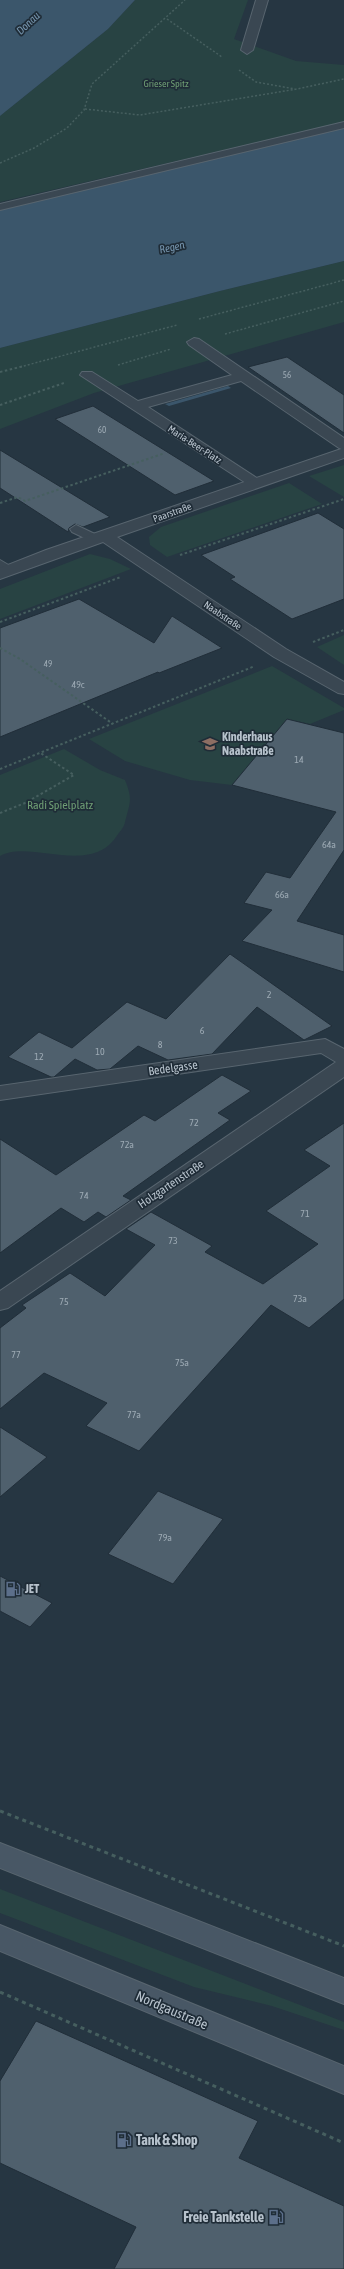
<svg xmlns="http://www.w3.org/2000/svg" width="344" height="2269" viewBox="0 0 344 2269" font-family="'Asap Condensed',sans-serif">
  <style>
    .green { fill: #284343 }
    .water { fill: #3b566b }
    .building { fill: #4f606d; stroke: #212e39 }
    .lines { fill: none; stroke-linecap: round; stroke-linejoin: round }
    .service-casing { stroke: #58656f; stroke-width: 2 }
    .pedestrian-casing { stroke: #58656f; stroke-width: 2 }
    .minor-casing { stroke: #58656f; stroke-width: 2 }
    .secondary-casing { stroke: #58656f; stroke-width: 2 }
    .path-far2 { stroke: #465f5f; stroke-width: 1.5; stroke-dasharray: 2 2; stroke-linecap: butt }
    .path-far1 { stroke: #465f5f; stroke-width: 2; stroke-dasharray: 2.5 2.5; stroke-linecap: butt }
    .path { stroke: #465f5f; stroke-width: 3; stroke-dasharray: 4 4; stroke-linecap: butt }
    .service { fill: #3a4752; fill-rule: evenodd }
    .pedestrian { fill: #3a4752; fill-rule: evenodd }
    .minor { fill: #3a4752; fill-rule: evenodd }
    .secondary { fill: #485765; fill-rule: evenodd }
    .labels { text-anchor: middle; stroke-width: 3.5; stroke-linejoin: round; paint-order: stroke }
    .far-number-label { font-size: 9px; fill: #9daab4 }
    .far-park-label { font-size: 10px; fill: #6e9d73; stroke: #1f2c37 }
    .far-street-label { font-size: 10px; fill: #b7c2cc; stroke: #1f2c37 }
    .number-label { font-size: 10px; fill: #9daab4 }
    .far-water-label { font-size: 11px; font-style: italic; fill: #7796af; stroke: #1f2c37 }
    .poi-label { font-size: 12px; font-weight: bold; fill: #b7c2cc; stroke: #1f2c37; text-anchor: start }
    .park-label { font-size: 12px; fill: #6e9d73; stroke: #1f2c37 }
    .street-label { font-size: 12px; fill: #b7c2cc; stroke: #1f2c37 }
    .near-street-label { font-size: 14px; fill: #b7c2cc; stroke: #1f2c37 }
    .near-poi-label { font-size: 14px; font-weight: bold; fill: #b7c2cc; stroke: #1f2c37; text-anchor: start }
  </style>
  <rect width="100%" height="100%" fill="#263642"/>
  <g class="green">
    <polygon points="135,0 248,0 234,39 296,61 344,65 344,122 0,202 0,116 108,29"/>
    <polygon points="344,261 344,322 94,393 0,429 0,348 220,291"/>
    <polygon points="344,465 344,497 309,476"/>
    <polygon points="289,483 322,504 167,557 150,545 149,537 161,527"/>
    <polygon points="90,554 110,559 131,569 0,619 0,589"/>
    <polygon points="344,635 344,665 317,647"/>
    <polygon points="272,666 344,708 344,710 310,724 287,719 232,785 190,780 125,761 89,739"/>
    <path d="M64,749L100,770L125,780C133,800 130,802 125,822C124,828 119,832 116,837C89,876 30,839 0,856V775Z"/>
    <polygon points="0,1889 344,2022 344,2030 272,2006 194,1987 0,1913"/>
  </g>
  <g class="water">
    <polygon points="0,0 135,0 108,29 0,116"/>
    <polygon points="344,128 344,261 220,291 0,348 0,210"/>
    <polygon points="228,386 231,388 169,406 165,404"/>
  </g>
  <g class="building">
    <polygon points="287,357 344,395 344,433 248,367"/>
    <polygon points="93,406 214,481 175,495 55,419"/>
    <polygon points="0,450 110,517 83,527 75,524 69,528 68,532 0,488"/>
    <polygon points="318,513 344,529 344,599 292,619 230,579 235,577 201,555"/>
    <polygon points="79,599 154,643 172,616 222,648 159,673 158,672 0,737 0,628"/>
    <polygon points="287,719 344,733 344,850 297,921 344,935 344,972 242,941 272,910 244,903 266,872 290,878 336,812 232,785"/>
    <polygon points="230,954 332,1026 304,1040 257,1007 212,1054 168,1060 138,1046 110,1069 97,1070 75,1059 54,1077 51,1077 8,1057 39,1032 72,1048 127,1002 166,1019"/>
    <polygon points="222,1075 251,1091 218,1113 230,1120 123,1196 131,1200 106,1217 98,1212 84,1222 61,1208 0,1253 0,1139 56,1175 144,1115 155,1121"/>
    <polygon points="344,1123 344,1299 309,1328 271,1305 139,1451 86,1426 107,1403 44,1373 0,1409 0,1328 26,1308 22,1305 70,1273 105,1296 155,1245 126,1229 151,1212 212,1246 205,1252 263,1284 318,1244 266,1211 330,1166 304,1150"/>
    <polygon points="0,1427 47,1457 0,1497"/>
    <polygon points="158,1491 223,1519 173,1584 108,1554"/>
    <polygon points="0,1576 52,1603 30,1627 0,1611"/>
    <polygon points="36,2021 258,2121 239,2158 344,2206 344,2269 114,2269 136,2227 0,2163 0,2081"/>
  </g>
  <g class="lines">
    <g class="service-casing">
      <g id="service">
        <polygon points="344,122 344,128 0,210 0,204"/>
        <polygon points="76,525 99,536 101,539 95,543 72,532 70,529"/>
        <polygon points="0,560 17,570 11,574 0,569"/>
      </g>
    </g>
    <g class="pedestrian-casing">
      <polygon id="pedestrian" points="194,338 199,339 344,438 344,450 339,448 241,381 148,407 263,482 261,485 249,485 80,375 82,372 92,372 138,401 232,375 189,345 187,342"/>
    </g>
    <g class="minor-casing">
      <g id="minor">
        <polygon points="256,0 268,0 253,50 247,54 241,50"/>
        <polygon points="344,448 344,458 117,537 286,649 344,682 344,694 338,693 274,657 103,542 0,579 0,568 46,550"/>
        <polygon points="325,1039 344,1049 344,1077 8,1308 0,1310 0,1291 336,1062 321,1053 0,1100 0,1086"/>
      </g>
    </g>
    <g class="secondary-casing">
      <g id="secondary">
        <polygon points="0,1843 344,1978 344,2004 0,1868"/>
        <polygon points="0,1925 344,2066 344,2094 0,1951"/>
      </g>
    </g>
    <g class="path-far2">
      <polyline points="167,19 222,57"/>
      <polyline points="239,70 256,82 295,89"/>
      <polyline points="85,109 140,115 297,89 344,79"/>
      <polyline points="0,163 34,148 67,128 84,110 92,84 185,0"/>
      <polyline points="199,319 344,280"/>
      <polyline points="225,334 344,301"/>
      <polyline points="118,365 171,349"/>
      <polyline points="20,367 177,325"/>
    </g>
    <g class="path-far1">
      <polyline points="0,372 24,366"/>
      <polyline points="0,405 64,383"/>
      <polyline points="0,503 18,497 25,501 165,453"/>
      <polyline points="180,555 344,499"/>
      <polyline points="0,622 121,577"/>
      <polyline points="313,642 344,630"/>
      <polyline points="0,648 20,659 113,724"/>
      <polyline points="0,769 255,666"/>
      <polyline points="0,813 25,803 74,775 39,752"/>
    </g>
    <g class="path">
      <polyline points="0,1811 344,1946"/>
      <polyline points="0,1992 344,2143"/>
    </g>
    <use href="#service" class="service"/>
    <use href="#pedestrian" class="pedestrian"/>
    <use href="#minor" class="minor"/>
    <use href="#secondary" class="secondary"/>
  </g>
  <defs>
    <g id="school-bare" transform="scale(1.2)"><path d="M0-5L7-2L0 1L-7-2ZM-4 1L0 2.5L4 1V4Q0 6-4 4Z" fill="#8d6e63" stroke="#1f2c37" stroke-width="2.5" paint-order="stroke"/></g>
    <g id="fuel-bare" transform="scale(1.2)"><path d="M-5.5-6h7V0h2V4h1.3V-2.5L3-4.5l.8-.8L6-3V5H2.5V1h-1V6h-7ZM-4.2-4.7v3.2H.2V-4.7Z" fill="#5c6f8a" stroke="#1f2c37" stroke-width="2.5" paint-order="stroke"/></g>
  </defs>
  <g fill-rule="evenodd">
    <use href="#school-bare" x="210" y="744"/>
    <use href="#fuel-bare" x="13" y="1589"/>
    <use href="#fuel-bare" x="124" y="2140"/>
    <use href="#fuel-bare" x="276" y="2217"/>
  </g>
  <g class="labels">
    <g class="far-number-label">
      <text x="287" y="378">56</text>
      <text x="102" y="433">60</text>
      <text x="48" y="667">49</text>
    </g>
    <g class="far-park-label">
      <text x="166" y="87">Grieser Spitz</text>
    </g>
    <g class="far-street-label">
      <text transform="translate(195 444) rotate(33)" y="4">Maria-Beer-Platz</text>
      <text transform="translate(172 512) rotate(-20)" y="4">Paarstraße</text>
      <text transform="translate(223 615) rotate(34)" y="4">Naabstraße</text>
    </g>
    <g class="number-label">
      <text x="78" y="688">49c</text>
      <text x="299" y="763">14</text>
      <text x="329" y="848">64a</text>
      <text x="282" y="898">66a</text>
      <text x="269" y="998">2</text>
      <text x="202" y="1034">6</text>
      <text x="160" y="1048">8</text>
      <text x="100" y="1055">10</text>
      <text x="39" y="1060">12</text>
      <text x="194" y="1126">72</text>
      <text x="127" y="1148">72a</text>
      <text x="84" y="1199">74</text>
      <text x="305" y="1217">71</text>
      <text x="173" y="1244">73</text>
      <text x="300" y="1302">73a</text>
      <text x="64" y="1305">75</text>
      <text x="16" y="1358">77</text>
      <text x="182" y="1366">75a</text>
      <text x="134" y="1418">77a</text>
      <text x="165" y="1541">79a</text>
    </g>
    <g class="far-water-label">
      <text transform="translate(28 23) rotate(-43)" y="4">Donau</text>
      <text transform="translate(172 247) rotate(-12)" y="4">Regen</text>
    </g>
    <g class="poi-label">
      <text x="222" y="741">Kinderhaus<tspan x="222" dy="14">Naabstraße</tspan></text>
      <text x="25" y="1593">JET</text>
    </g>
    <g class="park-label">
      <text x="60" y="809">Radi Spielplatz</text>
    </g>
    <g class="street-label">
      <text transform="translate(173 1068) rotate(-8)" y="4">Bedelgasse</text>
      <text transform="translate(171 1184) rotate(-34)" y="4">Holzgartenstraße</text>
    </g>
    <g class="near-street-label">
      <text transform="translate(172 2010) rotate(23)" y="5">Nordgaustraße</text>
    </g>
    <g class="near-poi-label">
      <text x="136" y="2145">Tank &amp; Shop</text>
      <text x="264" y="2222" text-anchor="end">Freie Tankstelle</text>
    </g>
  </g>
</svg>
